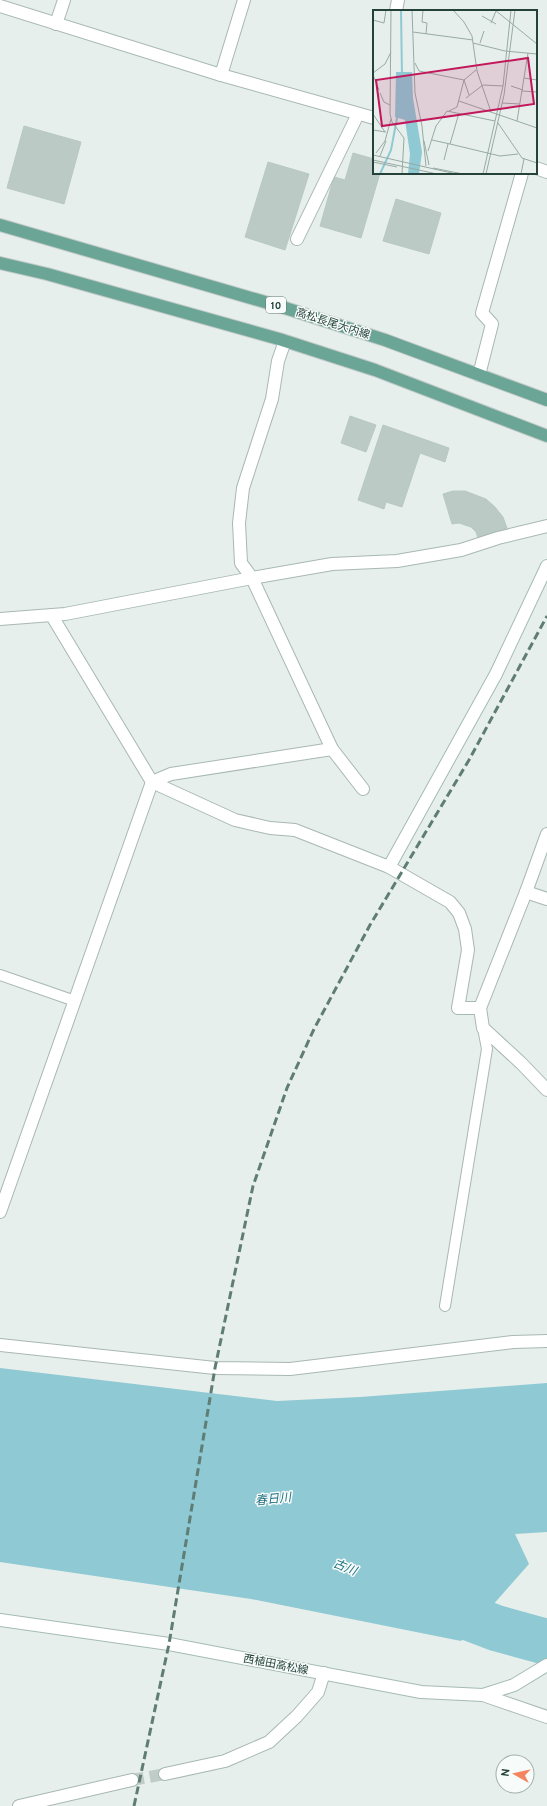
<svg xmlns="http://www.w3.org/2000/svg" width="547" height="1806" viewBox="0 0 547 1806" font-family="Overpass,'Noto Sans JP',sans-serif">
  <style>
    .water { fill: #8ec9d4 }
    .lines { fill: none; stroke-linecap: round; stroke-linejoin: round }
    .river { stroke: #8ec9d4; stroke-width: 46 }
    .building { fill: #bbcac4; stroke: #b8c9c2 }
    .street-tunnel { stroke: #bfccc8; stroke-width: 12; stroke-dasharray: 12 6; stroke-linecap: butt }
    .lane-casing { stroke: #a8b8b2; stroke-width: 12 }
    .street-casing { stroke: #a8b8b2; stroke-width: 14 }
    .secondary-casing { stroke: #a4bbb3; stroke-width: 14 }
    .primary-casing { stroke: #c2cac8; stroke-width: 14 }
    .lane { stroke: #fff; stroke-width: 10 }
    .street { stroke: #fff; stroke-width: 12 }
    .secondary { stroke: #fff; stroke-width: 12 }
    .primary { stroke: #6aa596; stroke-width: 12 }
    .rail { stroke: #5f7d75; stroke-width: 3; stroke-dasharray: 8 4; stroke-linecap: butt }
    .labels { text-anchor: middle; stroke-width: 3; stroke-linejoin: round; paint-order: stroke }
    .shield { fill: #f7fbf9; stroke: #637a73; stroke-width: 1 }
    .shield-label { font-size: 10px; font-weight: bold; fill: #24423a }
    .street-label { font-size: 11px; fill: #24423a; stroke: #f7fbf9 }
    .water-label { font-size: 12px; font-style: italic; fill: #1c6f80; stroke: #f7fbf9 }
    .inset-river { fill: none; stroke: #8ec9d4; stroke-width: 2 }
    .inset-road { fill: none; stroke: #98aaa4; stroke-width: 1 }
    .view { fill: #c2185b; fill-opacity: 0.15; stroke: #c2185b; stroke-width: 2 }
    .inset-edge { fill: none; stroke: #24423a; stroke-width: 2 }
  </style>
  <rect width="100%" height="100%" fill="#e6efeb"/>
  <polygon class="water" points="0,1368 277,1401 360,1397 547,1383 547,1532 515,1534 529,1564 461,1641 251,1599 0,1562"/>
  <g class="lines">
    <polyline class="river" points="420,1599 496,1628 547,1642"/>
  </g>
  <g class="building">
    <polygon points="24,126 81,142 64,204 7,188"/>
    <polygon points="353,153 374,159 374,173 380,173 361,238 320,226 334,177 345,180"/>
    <polygon points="268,162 309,174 285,250 245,237"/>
    <polygon points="396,199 441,213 429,254 383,241"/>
    <polygon points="350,416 376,425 366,452 341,443"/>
    <polygon points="383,425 449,448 445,462 420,453 402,507 386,502 384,509 358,500"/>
    <polygon points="453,491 465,491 486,499 495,507 503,517 507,528 478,538 476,532 471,527 459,523 452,524 443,494"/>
  </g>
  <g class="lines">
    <polyline class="street-tunnel" points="132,1780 165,1774"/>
    <g class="lane-casing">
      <g id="lane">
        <polyline points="0,975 75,1001"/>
        <polyline points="445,1306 487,1049 483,1028"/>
      </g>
    </g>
    <g class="street-casing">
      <g id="street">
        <polyline points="0,6 221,75 374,118"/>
        <polyline points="396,11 398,0"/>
        <polyline points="56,24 64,0"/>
        <polyline points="221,75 244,0"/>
        <polyline points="536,168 547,172"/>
        <polyline points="297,239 358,114"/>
        <polyline points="285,341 278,361 272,399 243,488 239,523 241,563 252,578 332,749 363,789"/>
        <polyline points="479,375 492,324 482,313 522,173"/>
        <polyline points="52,616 152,782 235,820 270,828 295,830 389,867 450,902 459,913 465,929 468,950 458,1008 480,1008"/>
        <polyline points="0,619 65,614 252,578 332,564 397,561 461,550 498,538 547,526"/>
        <polyline points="547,834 526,892 480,1008 483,1028 521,1063 547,1090"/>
        <polyline points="526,892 547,899"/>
        <polyline points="0,1212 152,782 171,774 332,749"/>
        <polyline points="0,1345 215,1368 290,1369 513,1342 547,1341"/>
        <polyline points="483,1695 547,1717"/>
        <polyline points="165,1774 225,1761 269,1742 297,1716 318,1692 324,1673"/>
        <polyline points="19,1806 132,1780"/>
      </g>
    </g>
    <g class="secondary-casing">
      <g id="secondary">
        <polyline points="389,867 496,674 547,566"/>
        <polyline points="0,1620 169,1644 421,1692 483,1695 514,1685 547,1665"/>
      </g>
    </g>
    <g class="primary-casing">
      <g id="primary">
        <polyline points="0,225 282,307 385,340 547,400"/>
        <polyline points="0,263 47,274 279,339 375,370 547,436"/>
      </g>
    </g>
    <use href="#lane" class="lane"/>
    <use href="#street" class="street"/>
    <use href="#secondary" class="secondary"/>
    <use href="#primary" class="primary"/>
    <polyline class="rail" points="134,1806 169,1644 215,1368 253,1186 287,1088 314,1029 370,925 469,760 547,616"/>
  </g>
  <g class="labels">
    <rect class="shield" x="266" y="297" width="20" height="16" rx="3"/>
    <g class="shield-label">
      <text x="276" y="309">10</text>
    </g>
    <g class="street-label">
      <text transform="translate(333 323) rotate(18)" y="4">高松長尾大内線</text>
      <text transform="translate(276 1664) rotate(11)" y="4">西植田高松線</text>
    </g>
    <g class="water-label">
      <text transform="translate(273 1499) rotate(-6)" y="4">春日川</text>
      <text transform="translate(345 1567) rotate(22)" y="4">古川</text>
    </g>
  </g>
  <g transform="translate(373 10)">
    <rect width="164" height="164" fill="#e6efeb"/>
    <path d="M23,62H39L40,88L49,142L46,164H35L37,144L32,110L22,107Z" fill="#8ec9d4"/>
    <path class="inset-river" d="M28,0L29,67M7,164L18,140L25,103"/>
    <path class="inset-road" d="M18,0L17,104L19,112L31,128L29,164M39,0L42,83L49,116L53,156M50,0L49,12L54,13L53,24M80,0L91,12L99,26L104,61L118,102M122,0L164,34M109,6L123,14M0,10L11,13L13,0M118,13L123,1M40,22L100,30M100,33L132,41L164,44M107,33L111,21M42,53L46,61L91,70L96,85M0,63L12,54L18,42M0,65L6,80M151,68L164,70M138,76L150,80M149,81L164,82M7,83L11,92L17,95M93,88L110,75L130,76M86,91L164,118M129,93L147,94M76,101L84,97L91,70L103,60M0,104L12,122M144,111L155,43M125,113L149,148L164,153M0,120L13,122M59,130L77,134L86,103M51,131L56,155M77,134L127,146L145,144M55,141L63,116L74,101L122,111M3,143L12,131L18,109M0,145L83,164M7,146L13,131M0,150L64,164M71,150L75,134M0,152L24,157M60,158L90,164M110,164L130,76L138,0M113,164L131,85L142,0M148,164L151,149"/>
    <path class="view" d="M155,48L161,94L9,116L3,70Z"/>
    <rect width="164" height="164" class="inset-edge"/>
  </g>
  <g transform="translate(515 1774) rotate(278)"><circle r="19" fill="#f7fbf9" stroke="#a3b1ad"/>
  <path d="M0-3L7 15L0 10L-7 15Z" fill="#f4845f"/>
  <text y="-6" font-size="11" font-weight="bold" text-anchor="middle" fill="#24423a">N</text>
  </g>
</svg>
